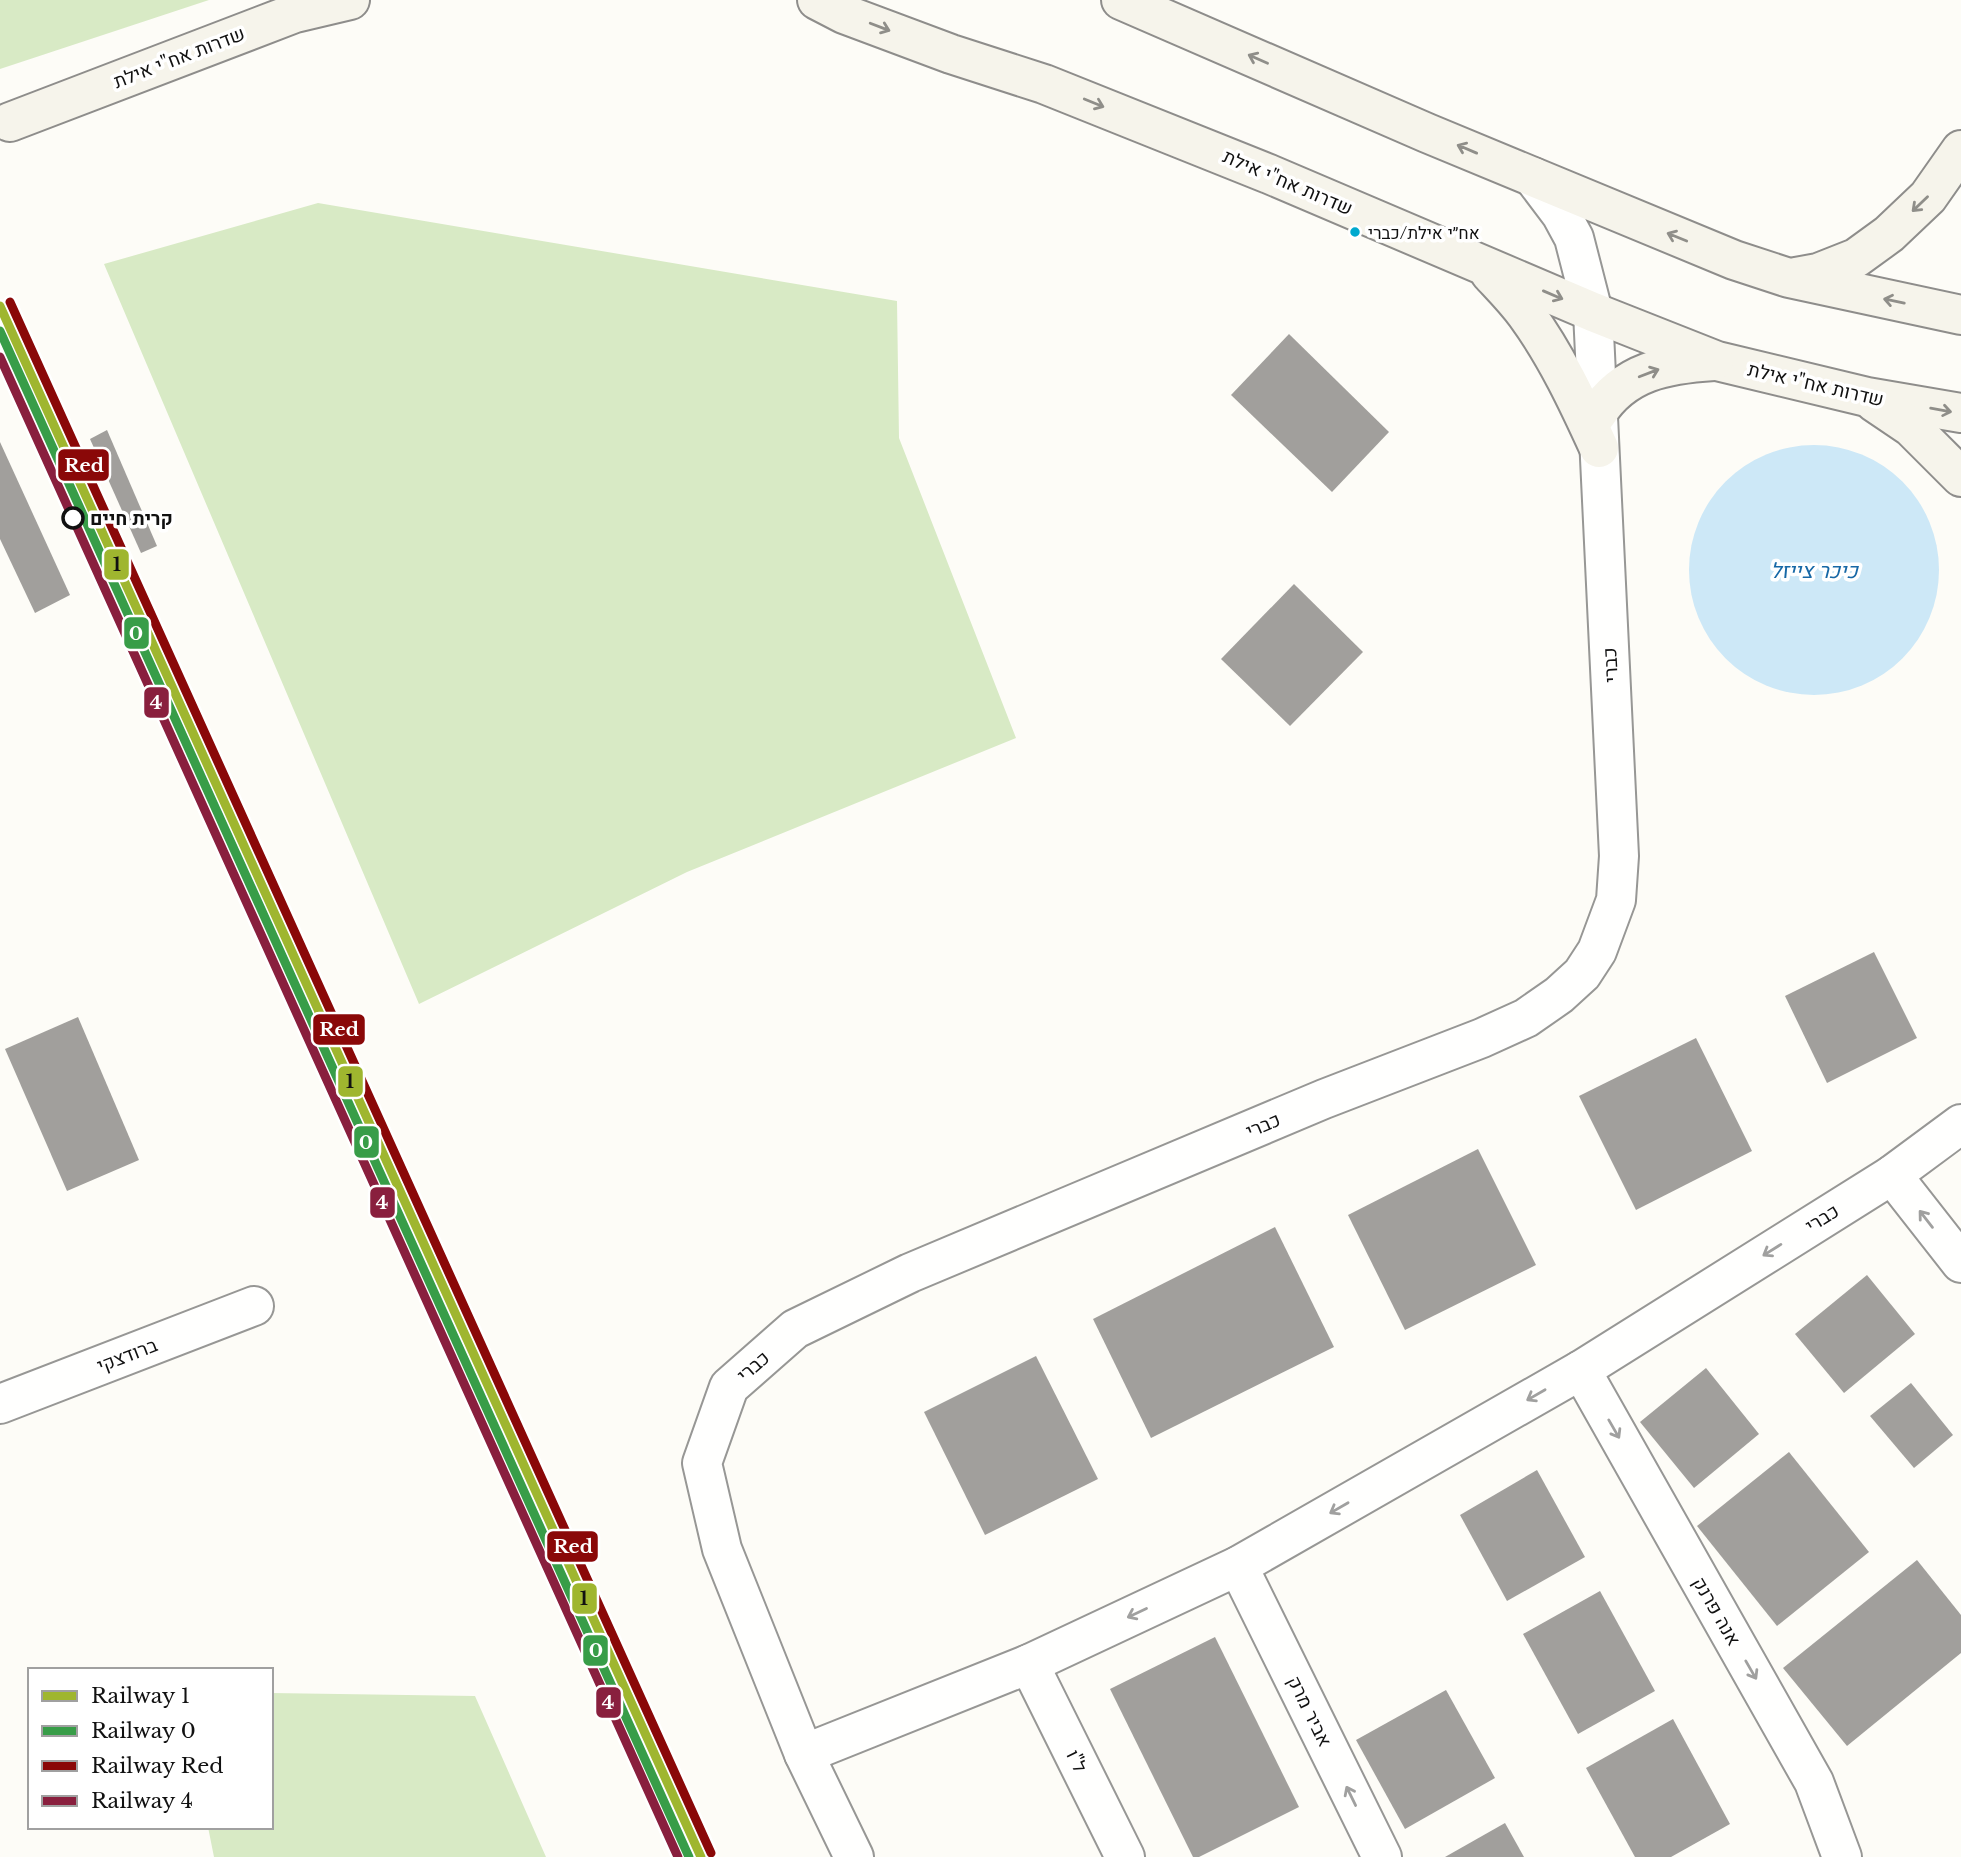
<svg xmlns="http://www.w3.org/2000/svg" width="1961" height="1857" viewBox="0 0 1961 1857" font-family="'Libre Baskerville',Heebo,serif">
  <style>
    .forest { fill: #d8eac5 }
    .water { fill: #cde8f7 }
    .building { fill: #a19f9c }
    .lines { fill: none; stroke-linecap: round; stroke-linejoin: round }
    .street-casing { stroke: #979795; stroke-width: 42 }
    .secondary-casing { stroke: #8e8d8b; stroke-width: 42 }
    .street { stroke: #fffffe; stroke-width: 38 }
    .secondary { stroke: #f6f4eb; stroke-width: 38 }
    .rail-1-casing { stroke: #fff; stroke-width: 14 }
    .rail-2-casing { stroke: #fff; stroke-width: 14 }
    .rail-3-casing { stroke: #fff; stroke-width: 14 }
    .rail-4-casing { stroke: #fff; stroke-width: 14 }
    .rail-1 { stroke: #9fb62f; stroke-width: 9 }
    .rail-2 { stroke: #389d48; stroke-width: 9 }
    .rail-3 { stroke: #8a0808; stroke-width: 9 }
    .rail-4 { stroke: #891f3e; stroke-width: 9 }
    .oneway { stroke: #8f8e89 }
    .oneway2 { stroke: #a0a09f }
    .bus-dot { fill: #00a9ce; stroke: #fff; stroke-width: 2.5 }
    .stop-dot { fill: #fff; stroke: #111; stroke-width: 3.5 }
    .labels { text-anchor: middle; stroke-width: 7; stroke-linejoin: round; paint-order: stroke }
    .bus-label { font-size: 17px; fill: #111; stroke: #fff; text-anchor: start }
    .street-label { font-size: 19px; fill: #111; stroke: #fff }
    .stop-label { font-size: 19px; font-weight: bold; fill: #111; stroke: #fff; text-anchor: start }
    .water-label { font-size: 21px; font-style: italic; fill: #1768a6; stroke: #fff }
    .line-badge { stroke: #fff; stroke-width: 2.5 }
    .badge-label { font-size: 19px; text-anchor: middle; font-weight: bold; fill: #fff }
    .pale-badge-label { font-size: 19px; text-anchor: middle; font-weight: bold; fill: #111 }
  </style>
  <rect width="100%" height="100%" fill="#fdfcf7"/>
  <g class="forest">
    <polygon points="0,0 209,0 0,69"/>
    <polygon points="318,203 897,301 899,438 1016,738 687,872 419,1004 104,264"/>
    <polygon points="271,1693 475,1696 546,1857 214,1857 208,1827 271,1827"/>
  </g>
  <circle class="water" cx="1814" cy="570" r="125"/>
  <g class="building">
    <polygon points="1289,334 1389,432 1332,492 1231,395"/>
    <polygon points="107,430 157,546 141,553 90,439"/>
    <polygon points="0,442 70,595 35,613 0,539"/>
    <polygon points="1294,584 1363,652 1290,726 1221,659"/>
    <polygon points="1874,952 1917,1038 1827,1083 1785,996"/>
    <polygon points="78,1017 139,1160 67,1191 5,1049"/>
    <polygon points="1696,1038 1752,1151 1636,1210 1579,1096"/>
    <polygon points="1478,1149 1536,1265 1405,1330 1348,1215"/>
    <polygon points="1275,1227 1334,1347 1151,1438 1093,1319"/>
    <polygon points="1867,1275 1915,1334 1844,1393 1795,1334"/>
    <polygon points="1036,1356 1098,1479 985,1535 924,1412"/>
    <polygon points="1706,1368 1759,1434 1694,1488 1640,1422"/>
    <polygon points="1911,1383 1953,1435 1914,1468 1870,1416"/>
    <polygon points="1789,1452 1869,1552 1777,1626 1697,1526"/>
    <polygon points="1537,1470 1585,1557 1507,1601 1460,1515"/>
    <polygon points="1917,1560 1961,1615 1961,1653 1847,1746 1783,1668"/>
    <polygon points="1600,1591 1655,1691 1578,1734 1523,1634"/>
    <polygon points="1215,1637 1299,1807 1199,1857 1193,1857 1110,1689"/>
    <polygon points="1446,1690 1495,1778 1405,1829 1356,1740"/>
    <polygon points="1673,1719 1730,1824 1671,1857 1635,1857 1586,1768"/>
    <polygon points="1505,1823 1524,1857 1445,1857"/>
  </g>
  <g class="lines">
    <g class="street-casing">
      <g id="street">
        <polyline points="1892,1175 1961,1263"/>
        <polyline points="1581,1370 1814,1782 1842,1857"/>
        <polyline points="0,1404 254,1306"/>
        <polyline points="1238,1566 1382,1857"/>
        <polyline points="1029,1664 1125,1857"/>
        <polyline points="804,1754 1029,1664 1238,1566 1581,1370 1892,1175 1961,1124"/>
        <polyline points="854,1857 804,1754 722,1549 702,1463 729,1387 795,1329 910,1273 1324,1099 1482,1038 1526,1018 1559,995 1582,974 1597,951 1616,900 1619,856 1593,312 1574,238 1561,214 1533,177"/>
      </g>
    </g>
    <g class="secondary-casing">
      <g id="secondary">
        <polyline points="817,0 844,14 951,54 1044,84 1269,174 1593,312 1717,361 1867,397 1961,413"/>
        <polyline points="1121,0 1427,133 1734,260 1789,278 1961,315"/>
        <polyline points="10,122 295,13 350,0"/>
        <path d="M1490,273C1502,286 1515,299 1526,314C1556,355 1578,402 1599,448"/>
        <polyline points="1796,277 1818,273 1856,258 1889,234 1928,197 1961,150"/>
        <polyline points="1874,402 1911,427 1961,477"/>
        <path d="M1597,414C1624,371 1667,364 1714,361"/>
      </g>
    </g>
    <use href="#street" class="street"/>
    <use href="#secondary" class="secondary"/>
    <g class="rail-1-casing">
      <polyline id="rail-1" points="0,306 701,1857"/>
    </g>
    <g class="rail-2-casing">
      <polyline id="rail-2" points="0,331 689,1857"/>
    </g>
    <g class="rail-3-casing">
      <polyline id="rail-3" points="10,302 711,1853"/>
    </g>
    <g class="rail-4-casing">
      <polyline id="rail-4" points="0,357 678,1857"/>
    </g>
    <use href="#rail-1" class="rail-1"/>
    <use href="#rail-2" class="rail-2"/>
    <use href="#rail-3" class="rail-3"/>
    <use href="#rail-4" class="rail-4"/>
  </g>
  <defs><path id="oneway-shaft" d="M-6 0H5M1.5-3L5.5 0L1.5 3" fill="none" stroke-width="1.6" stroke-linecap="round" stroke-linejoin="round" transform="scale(1.75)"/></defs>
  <g class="oneway">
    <use href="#oneway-shaft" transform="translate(880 27) rotate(21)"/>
    <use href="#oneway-shaft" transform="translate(1258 59) rotate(-156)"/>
    <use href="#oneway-shaft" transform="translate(1094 103) rotate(22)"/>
    <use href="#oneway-shaft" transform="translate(1467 149) rotate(-157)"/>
    <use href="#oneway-shaft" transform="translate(1920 204) rotate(136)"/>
    <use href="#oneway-shaft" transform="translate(1677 237) rotate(-158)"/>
    <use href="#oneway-shaft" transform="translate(1553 295) rotate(23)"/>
    <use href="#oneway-shaft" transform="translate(1894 301) rotate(-168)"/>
    <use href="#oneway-shaft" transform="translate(1649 373) rotate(-21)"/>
    <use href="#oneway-shaft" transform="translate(1941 410) rotate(10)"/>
  </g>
  <g class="oneway2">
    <use href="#oneway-shaft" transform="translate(1926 1219) rotate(-128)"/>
    <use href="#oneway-shaft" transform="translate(1772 1250) rotate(148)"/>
    <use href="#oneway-shaft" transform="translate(1536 1395) rotate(150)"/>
    <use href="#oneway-shaft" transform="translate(1614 1429) rotate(60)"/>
    <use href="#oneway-shaft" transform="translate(1339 1508) rotate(150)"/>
    <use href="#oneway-shaft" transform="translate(1137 1613) rotate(155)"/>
    <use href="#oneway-shaft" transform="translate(1751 1670) rotate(60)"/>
    <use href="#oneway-shaft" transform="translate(1351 1796) rotate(-116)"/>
  </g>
  <circle class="bus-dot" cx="1355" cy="232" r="6"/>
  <circle class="stop-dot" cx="73" cy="518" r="10"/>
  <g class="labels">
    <g class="bus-label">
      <text x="1368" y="239">אח״י אילת/כברי</text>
    </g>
    <g class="street-label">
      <text transform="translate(179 57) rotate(-21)" y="7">שדרות אח"י אילת</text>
      <text transform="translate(1288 182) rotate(23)" y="7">שדרות אח"י אילת</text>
      <text transform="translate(1816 384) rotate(13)" y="7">שדרות אח"י אילת</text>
      <text transform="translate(1610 665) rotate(-93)" y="7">כברי</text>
      <text transform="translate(1263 1125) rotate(-23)" y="7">כברי</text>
      <text transform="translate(1822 1218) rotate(-32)" y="7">כברי</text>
      <text transform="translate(127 1355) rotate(-21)" y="7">ברודצקי</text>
      <text transform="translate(753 1366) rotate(-41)" y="7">כברי</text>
      <text transform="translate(1717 1611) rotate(60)" y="7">אנה פרנק</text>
      <text transform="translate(1310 1711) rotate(64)" y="7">אביר מרק</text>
      <text transform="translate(1077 1761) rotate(64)" y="7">ל"ו</text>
    </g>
    <g class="stop-label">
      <text x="90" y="525">קרית חיים</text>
    </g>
    <g class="water-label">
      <text x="1814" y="578">כיכר צייזל</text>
    </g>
  </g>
  <g class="line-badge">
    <rect x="57" y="448" width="53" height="34" rx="7" fill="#8a0808"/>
    <rect x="103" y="548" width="27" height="33" rx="7" fill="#9fb62f"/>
    <rect x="123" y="616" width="27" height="34" rx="7" fill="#389d48"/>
    <rect x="143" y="686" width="27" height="33" rx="7" fill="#891f3e"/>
    <rect x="312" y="1013" width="54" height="33" rx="7" fill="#8a0808"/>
    <rect x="337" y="1065" width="27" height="33" rx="7" fill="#9fb62f"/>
    <rect x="353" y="1125" width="27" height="34" rx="7" fill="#389d48"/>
    <rect x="369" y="1186" width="27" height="33" rx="7" fill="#891f3e"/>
    <rect x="546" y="1530" width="53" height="33" rx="7" fill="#8a0808"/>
    <rect x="571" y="1582" width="27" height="33" rx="7" fill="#9fb62f"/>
    <rect x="582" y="1634" width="27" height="33" rx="7" fill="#389d48"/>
    <rect x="595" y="1686" width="27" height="33" rx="7" fill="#891f3e"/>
  </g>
  <g class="badge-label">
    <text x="84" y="472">Red</text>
    <text x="136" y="640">0</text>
    <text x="156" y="709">4</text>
    <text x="339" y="1036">Red</text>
    <text x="366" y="1149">0</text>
    <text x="382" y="1209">4</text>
    <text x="573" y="1553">Red</text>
    <text x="596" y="1657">0</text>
    <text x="608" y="1709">4</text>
  </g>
  <g class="pale-badge-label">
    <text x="117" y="571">1</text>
    <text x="350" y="1088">1</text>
    <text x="584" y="1605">1</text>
  </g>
  <rect x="28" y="1668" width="245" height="161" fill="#ffffff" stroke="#a0a0a0" stroke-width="2"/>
  <rect x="42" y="1691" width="35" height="10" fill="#9fb62f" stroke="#a0a0a0" stroke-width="2"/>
  <text x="91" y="1703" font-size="21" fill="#111111">Railway 1</text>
  <rect x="42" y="1726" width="35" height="10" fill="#389d48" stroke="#a0a0a0" stroke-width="2"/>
  <text x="91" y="1738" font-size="21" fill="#111111">Railway 0</text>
  <rect x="42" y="1761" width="35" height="10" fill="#8a0808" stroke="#a0a0a0" stroke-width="2"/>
  <text x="91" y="1773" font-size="21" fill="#111111">Railway Red</text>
  <rect x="42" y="1796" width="35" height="10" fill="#891f3e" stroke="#a0a0a0" stroke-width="2"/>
  <text x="91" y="1808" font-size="21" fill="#111111">Railway 4</text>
</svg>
